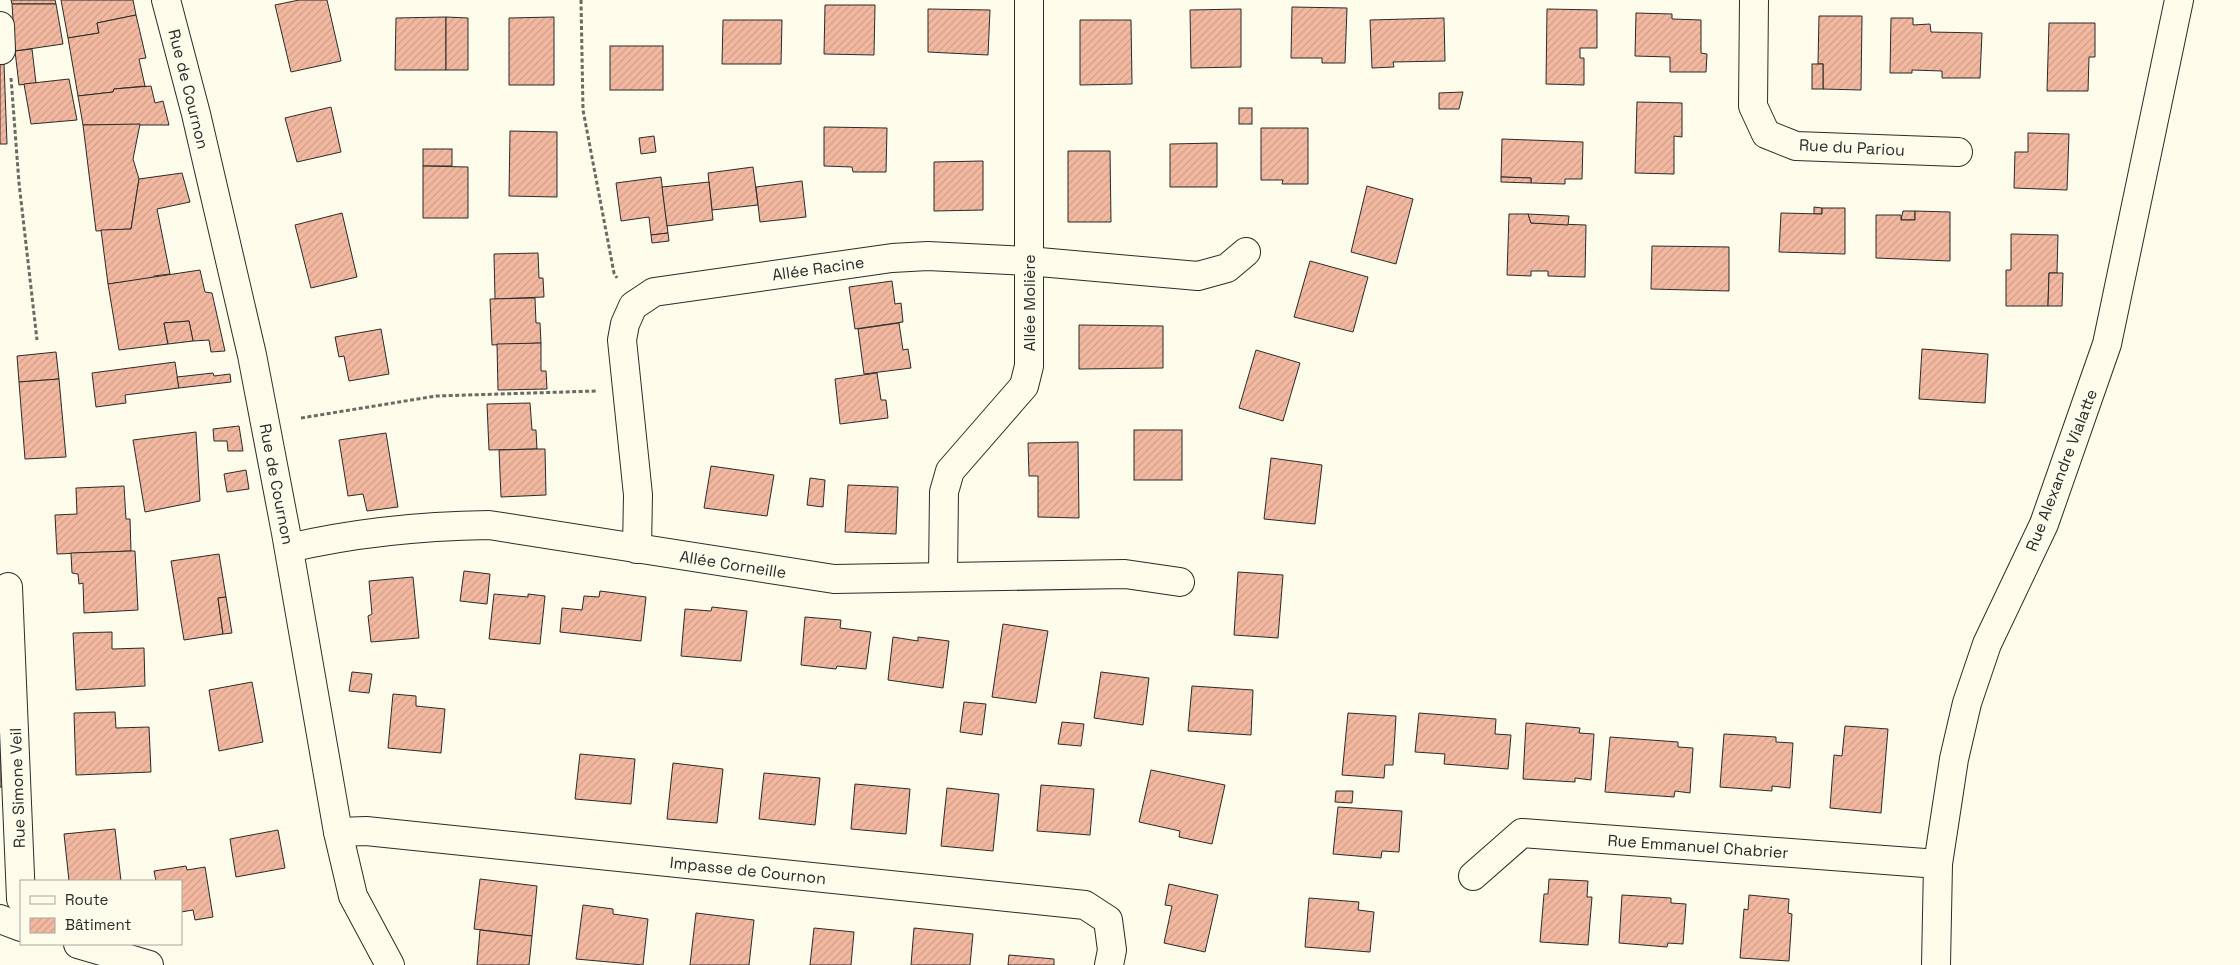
<svg xmlns="http://www.w3.org/2000/svg" width="2240" height="965" viewBox="0 0 2240 965" font-family="'Space Grotesk',sans-serif">
  <style>
    .building { fill: url(#building-hatch); stroke: #2b2b2b }
    .lines { fill: none; stroke-linecap: round; stroke-linejoin: round }
    .minor-casing { stroke: #2b2b2b; stroke-width: 30 }
    .path { stroke: #6a6964; stroke-width: 3; stroke-dasharray: 4 2.5; stroke-linecap: butt }
    .minor { stroke: #fdfbea; stroke-width: 28 }
    .labels { text-anchor: middle; stroke-width: 4; stroke-linejoin: round; paint-order: stroke }
    .street-label { font-size: 16px; fill: #2b2b2b; stroke: #fdfbea }
  </style>
  <defs>
    <pattern id="building-hatch" width="6" height="6" patternUnits="userSpaceOnUse" patternTransform="scale(1.25)"><rect width="6" height="6" fill="#f2b8a0"/><path d="M-1 1l2-2M0 6l6-6M5 7l2-2" fill="none" stroke="#d09e8a"/></pattern>
  </defs>
  <rect width="100%" height="100%" fill="#fdfbea"/>
  <g class="building">
    <polygon points="11,0 55,0 56,4 12,4"/>
    <polygon points="61,0 133,0 136,15 97,23 99,33 68,38"/>
    <polygon points="299,0 327,0 341,61 291,72 275,5"/>
    <polygon points="12,4 56,4 63,44 15,51"/>
    <polygon points="825,5 875,5 874,55 824,54"/>
    <polygon points="1292,7 1347,8 1345,63 1322,63 1322,58 1291,58"/>
    <polygon points="928,9 990,10 988,55 928,52"/>
    <polygon points="1241,9 1241,67 1191,68 1190,10"/>
    <polygon points="1547,9 1597,10 1597,48 1580,48 1580,58 1584,58 1584,85 1546,84"/>
    <polygon points="1636,13 1672,14 1672,19 1701,20 1701,53 1707,54 1706,72 1670,72 1670,57 1635,56"/>
    <polygon points="136,15 146,58 139,59 145,86 114,89 113,92 78,96 68,38 99,33 97,23"/>
    <polygon points="1819,16 1862,16 1861,90 1823,89 1823,64 1818,64"/>
    <polygon points="446,17 446,70 395,70 396,18"/>
    <polygon points="446,17 468,18 468,70 446,70"/>
    <polygon points="554,17 554,85 509,85 509,18"/>
    <polygon points="1444,18 1445,61 1393,62 1394,67 1372,68 1370,20"/>
    <polygon points="1891,18 1913,18 1913,25 1930,24 1931,32 1982,33 1980,78 1942,78 1942,71 1912,70 1912,73 1890,73"/>
    <polygon points="723,20 782,20 781,64 722,64"/>
    <polygon points="1080,20 1131,20 1132,84 1080,85"/>
    <polygon points="2049,23 2095,23 2095,57 2089,57 2088,91 2047,91"/>
    <rect x="610" y="46" width="53" height="44"/>
    <polygon points="32,49 36,83 19,85 15,51"/>
    <polygon points="0,64 4,64 7,144 0,144"/>
    <rect x="1812" y="64" width="11" height="25"/>
    <polygon points="69,79 77,120 31,124 24,84"/>
    <polygon points="151,86 155,103 163,101 169,125 83,125 78,96 113,92 114,89"/>
    <polygon points="1463,92 1459,109 1439,109 1439,93"/>
    <polygon points="1637,102 1682,103 1682,137 1674,136 1674,174 1635,173"/>
    <polygon points="331,107 341,152 297,162 285,118"/>
    <rect x="1239" y="108" width="13" height="16"/>
    <polygon points="140,124 133,159 139,179 131,229 96,231 83,125"/>
    <polygon points="824,127 887,128 886,172 853,172 852,167 824,166"/>
    <polygon points="1261,128 1308,128 1308,184 1282,184 1283,180 1261,180"/>
    <polygon points="510,131 557,132 557,197 509,196"/>
    <polygon points="2028,133 2069,134 2067,190 2014,188 2015,152 2028,152"/>
    <polygon points="654,136 656,152 641,154 639,138"/>
    <polygon points="1502,139 1583,142 1582,179 1565,179 1565,184 1531,183 1531,178 1501,177"/>
    <polygon points="1217,143 1217,187 1170,187 1170,144"/>
    <rect x="423" y="149" width="29" height="17"/>
    <polygon points="1068,151 1110,151 1111,222 1068,222"/>
    <polygon points="983,161 983,210 934,211 934,162"/>
    <polygon points="423,166 468,167 468,218 423,218"/>
    <polygon points="753,167 758,205 712,210 708,173"/>
    <polygon points="182,173 190,202 157,209 170,274 154,276 154,278 108,284 101,230 131,229 139,179"/>
    <polygon points="661,177 668,233 651,235 649,217 621,221 616,183"/>
    <polygon points="1501,177 1531,178 1531,183 1501,182"/>
    <polygon points="802,181 806,217 760,222 756,187"/>
    <polygon points="709,182 713,220 667,226 662,187"/>
    <polygon points="1367,186 1413,199 1396,264 1351,252"/>
    <polygon points="1814,207 1822,208 1822,214 1814,214"/>
    <polygon points="1822,208 1845,208 1845,254 1779,252 1781,213 1822,214"/>
    <polygon points="1903,211 1915,211 1915,220 1901,220"/>
    <polygon points="1915,211 1950,212 1950,261 1876,258 1876,215 1901,215 1901,220 1915,220"/>
    <polygon points="342,213 357,277 311,288 295,225"/>
    <polygon points="1509,214 1528,214 1531,223 1586,225 1585,277 1548,276 1548,271 1531,271 1531,276 1507,275"/>
    <polygon points="1528,214 1569,216 1568,225 1531,223"/>
    <polygon points="668,233 669,241 652,243 651,235"/>
    <polygon points="2011,234 2058,235 2057,273 2049,273 2048,306 2006,306 2006,270 2011,270"/>
    <polygon points="1652,246 1729,247 1729,291 1651,289"/>
    <polygon points="538,253 539,278 543,278 544,297 495,299 494,254"/>
    <polygon points="1310,261 1368,277 1353,332 1294,317"/>
    <polygon points="200,270 205,292 212,293 225,351 211,352 209,340 193,341 189,321 164,323 168,344 119,350 108,284"/>
    <polygon points="2049,273 2063,273 2062,306 2048,306"/>
    <polygon points="892,281 895,304 901,303 903,322 855,329 849,287"/>
    <polygon points="535,298 536,323 540,323 541,343 492,345 490,299"/>
    <polygon points="189,321 193,341 168,344 164,323"/>
    <polygon points="899,323 903,350 908,349 911,368 864,374 858,329"/>
    <polygon points="1079,325 1163,326 1163,368 1079,369"/>
    <polygon points="381,329 389,374 349,381 344,356 339,357 335,337"/>
    <polygon points="541,343 541,371 546,371 547,389 498,390 497,344"/>
    <polygon points="1922,349 1988,354 1985,403 1919,399"/>
    <polygon points="1256,350 1300,363 1283,421 1239,408"/>
    <polygon points="56,352 59,379 19,382 17,356"/>
    <polygon points="175,362 179,388 125,395 126,403 96,407 92,373"/>
    <polygon points="213,373 214,376 230,374 231,382 179,388 177,377"/>
    <polygon points="877,373 881,400 886,400 888,418 840,424 835,379"/>
    <polygon points="59,379 66,457 25,459 19,382"/>
    <polygon points="530,403 532,430 536,430 537,449 489,450 487,404"/>
    <polygon points="239,426 243,451 228,451 227,441 214,441 213,429"/>
    <rect x="1134" y="430" width="48" height="50"/>
    <polygon points="196,432 200,501 145,512 133,440"/>
    <polygon points="386,433 398,507 367,511 363,494 348,496 339,440"/>
    <polygon points="1078,442 1079,518 1038,517 1038,476 1029,476 1028,443"/>
    <polygon points="537,449 545,449 546,495 501,497 499,450"/>
    <polygon points="1271,458 1322,465 1315,524 1264,519"/>
    <polygon points="711,466 774,475 767,516 704,508"/>
    <polygon points="246,470 249,489 227,492 224,474"/>
    <polygon points="810,478 825,480 823,507 807,505"/>
    <polygon points="848,485 898,487 896,534 845,532"/>
    <polygon points="124,486 126,519 130,519 131,551 57,554 55,515 77,514 76,488"/>
    <polygon points="131,551 135,551 138,610 84,613 83,583 79,584 78,574 72,573 71,553"/>
    <polygon points="219,554 226,597 218,598 223,634 184,640 171,561"/>
    <polygon points="464,571 490,574 487,604 460,601"/>
    <polygon points="1238,572 1283,575 1278,638 1234,635"/>
    <polygon points="413,577 419,638 371,642 368,616 372,614 369,581"/>
    <polygon points="600,591 646,597 641,641 560,632 562,608 582,610 584,596 599,597"/>
    <polygon points="494,594 528,597 528,594 545,596 540,644 489,639"/>
    <polygon points="226,597 232,633 223,634 218,598"/>
    <polygon points="712,607 747,611 741,661 681,656 685,609 711,611"/>
    <polygon points="805,617 841,620 840,628 871,632 866,669 837,666 836,669 801,665"/>
    <polygon points="1003,624 1048,631 1036,703 992,697"/>
    <polygon points="112,632 112,649 144,648 145,686 76,690 73,633"/>
    <polygon points="893,637 918,641 918,637 949,641 943,688 888,680"/>
    <polygon points="352,672 372,674 369,693 349,691"/>
    <polygon points="1101,672 1149,678 1143,725 1094,718"/>
    <polygon points="252,682 263,742 219,751 209,690"/>
    <polygon points="1192,686 1253,690 1251,735 1188,731"/>
    <polygon points="393,694 416,696 416,706 445,709 441,753 388,748"/>
    <polygon points="964,702 986,704 982,735 960,732"/>
    <polygon points="115,712 116,728 149,727 151,772 76,775 74,713"/>
    <polygon points="1348,713 1396,716 1393,765 1385,765 1384,778 1342,775"/>
    <polygon points="1419,713 1496,719 1495,734 1511,735 1508,769 1444,764 1445,754 1415,752"/>
    <polygon points="1062,722 1084,724 1081,746 1058,744"/>
    <polygon points="1526,723 1580,728 1579,733 1594,734 1591,780 1575,778 1575,782 1523,779"/>
    <polygon points="1845,726 1888,729 1881,813 1830,808 1834,755 1842,756"/>
    <polygon points="1724,734 1776,737 1776,742 1793,743 1790,788 1772,786 1772,791 1720,787"/>
    <polygon points="0,735 3,787 0,787"/>
    <polygon points="1610,737 1678,742 1678,747 1693,748 1690,793 1675,791 1674,797 1605,792"/>
    <polygon points="580,754 635,759 631,804 575,799"/>
    <polygon points="673,763 723,769 717,823 667,819"/>
    <polygon points="1151,770 1225,785 1212,844 1179,837 1180,831 1139,822"/>
    <polygon points="764,773 820,778 815,825 759,819"/>
    <polygon points="855,784 910,789 906,834 851,829"/>
    <polygon points="1041,785 1094,789 1090,835 1037,831"/>
    <polygon points="947,788 999,794 993,851 941,846"/>
    <polygon points="1336,791 1353,791 1352,803 1335,802"/>
    <polygon points="1338,807 1402,811 1399,852 1382,851 1381,858 1333,854"/>
    <polygon points="115,829 121,881 69,881 64,834"/>
    <polygon points="278,830 285,868 236,877 230,839"/>
    <polygon points="186,866 187,870 205,867 213,917 195,920 193,910 181,912 181,881 156,881 154,871"/>
    <polygon points="480,879 537,886 532,936 474,929"/>
    <polygon points="1549,879 1588,881 1587,897 1592,897 1588,945 1540,942 1544,894 1548,894"/>
    <polygon points="1169,884 1218,895 1205,952 1164,943 1172,906 1165,905"/>
    <polygon points="1622,895 1671,898 1671,903 1686,904 1683,944 1668,943 1667,947 1619,943"/>
    <polygon points="1749,895 1789,899 1788,913 1792,914 1789,961 1740,958 1744,909 1748,910"/>
    <polygon points="1309,898 1359,902 1358,910 1374,912 1370,952 1305,947"/>
    <polygon points="583,905 613,909 613,914 648,919 643,965 576,959"/>
    <polygon points="696,913 754,920 749,965 690,965"/>
    <polygon points="814,928 854,932 851,965 810,965"/>
    <polygon points="914,928 973,934 970,965 911,965"/>
    <polygon points="480,930 532,936 529,965 477,965"/>
    <polygon points="1009,955 1054,959 1054,965 1008,965"/>
  </g>
  <g class="lines">
    <g class="minor-casing">
      <g id="minor">
        <polyline points="166,0 196,114 252,355 286,533 338,832 353,896 390,965"/>
        <polyline points="1754,0 1753,106 1766,134 1796,146 1958,152"/>
        <polyline points="0,26 1,50"/>
        <path d="M289,548C353,533 422,526 489,525L834,579L1125,574L1180,582"/>
        <polyline points="637,549 638,495 622,340 625,324 633,306 654,292 892,258 928,256 1028,261 1198,276 1227,268 1246,252"/>
        <polyline points="943,576 944,492 950,471 1024,386 1029,366 1029,0"/>
        <polyline points="8,587 21,899"/>
        <polyline points="338,832 366,831 1085,905 1108,920 1112,950 1109,965"/>
        <polyline points="1473,876 1522,833 1938,864"/>
        <polyline points="0,919 21,927"/>
        <polyline points="78,944 149,965"/>
        <polyline points="1936,965 1938,864 1954,759 1967,703 1987,644 2044,524 2107,344 2179,0"/>
      </g>
    </g>
    <g class="path">
      <polyline points="581,0 583,110 614,273 617,278"/>
      <polyline points="11,78 19,183 37,340"/>
      <polyline points="301,418 436,396 596,391"/>
    </g>
    <use href="#minor" class="minor"/>
  </g>
  <g class="labels">
    <g class="street-label">
      <text transform="translate(189 89) rotate(76)" y="6">Rue de Cournon</text>
      <text transform="translate(1852 147) rotate(3)" y="6">Rue du Pariou</text>
      <text transform="translate(818 268) rotate(-8)" y="6">Allée Racine</text>
      <text transform="translate(1029 303) rotate(-90)" y="6">Allée Molière</text>
      <text transform="translate(2061 470) rotate(-69)" y="6">Rue Alexandre Vialatte</text>
      <text transform="translate(277 484) rotate(79)" y="6">Rue de Cournon</text>
      <text transform="translate(733 564) rotate(9)" y="6">Allée Corneille</text>
      <text transform="translate(17 788) rotate(-92)" y="6">Rue Simone Veil</text>
      <text transform="translate(1698 846) rotate(4)" y="6">Rue Emmanuel Chabrier</text>
      <text transform="translate(748 870) rotate(6)" y="6">Impasse de Cournon</text>
    </g>
  </g>
  <rect x="20" y="880" width="162" height="65" fill="#fdfbea" stroke="#a9a89e"/>
  <rect x="30" y="896" width="25" height="8" fill="#fdfbea" stroke="#a9a89e"/>
  <text x="65" y="905" font-size="15" fill="#2b2b2b">Route</text>
  <rect x="30" y="918" width="25" height="15" fill="url(#building-hatch)" stroke="#a9a89e"/>
  <text x="65" y="930" font-size="15" fill="#2b2b2b">Bâtiment</text>
</svg>
